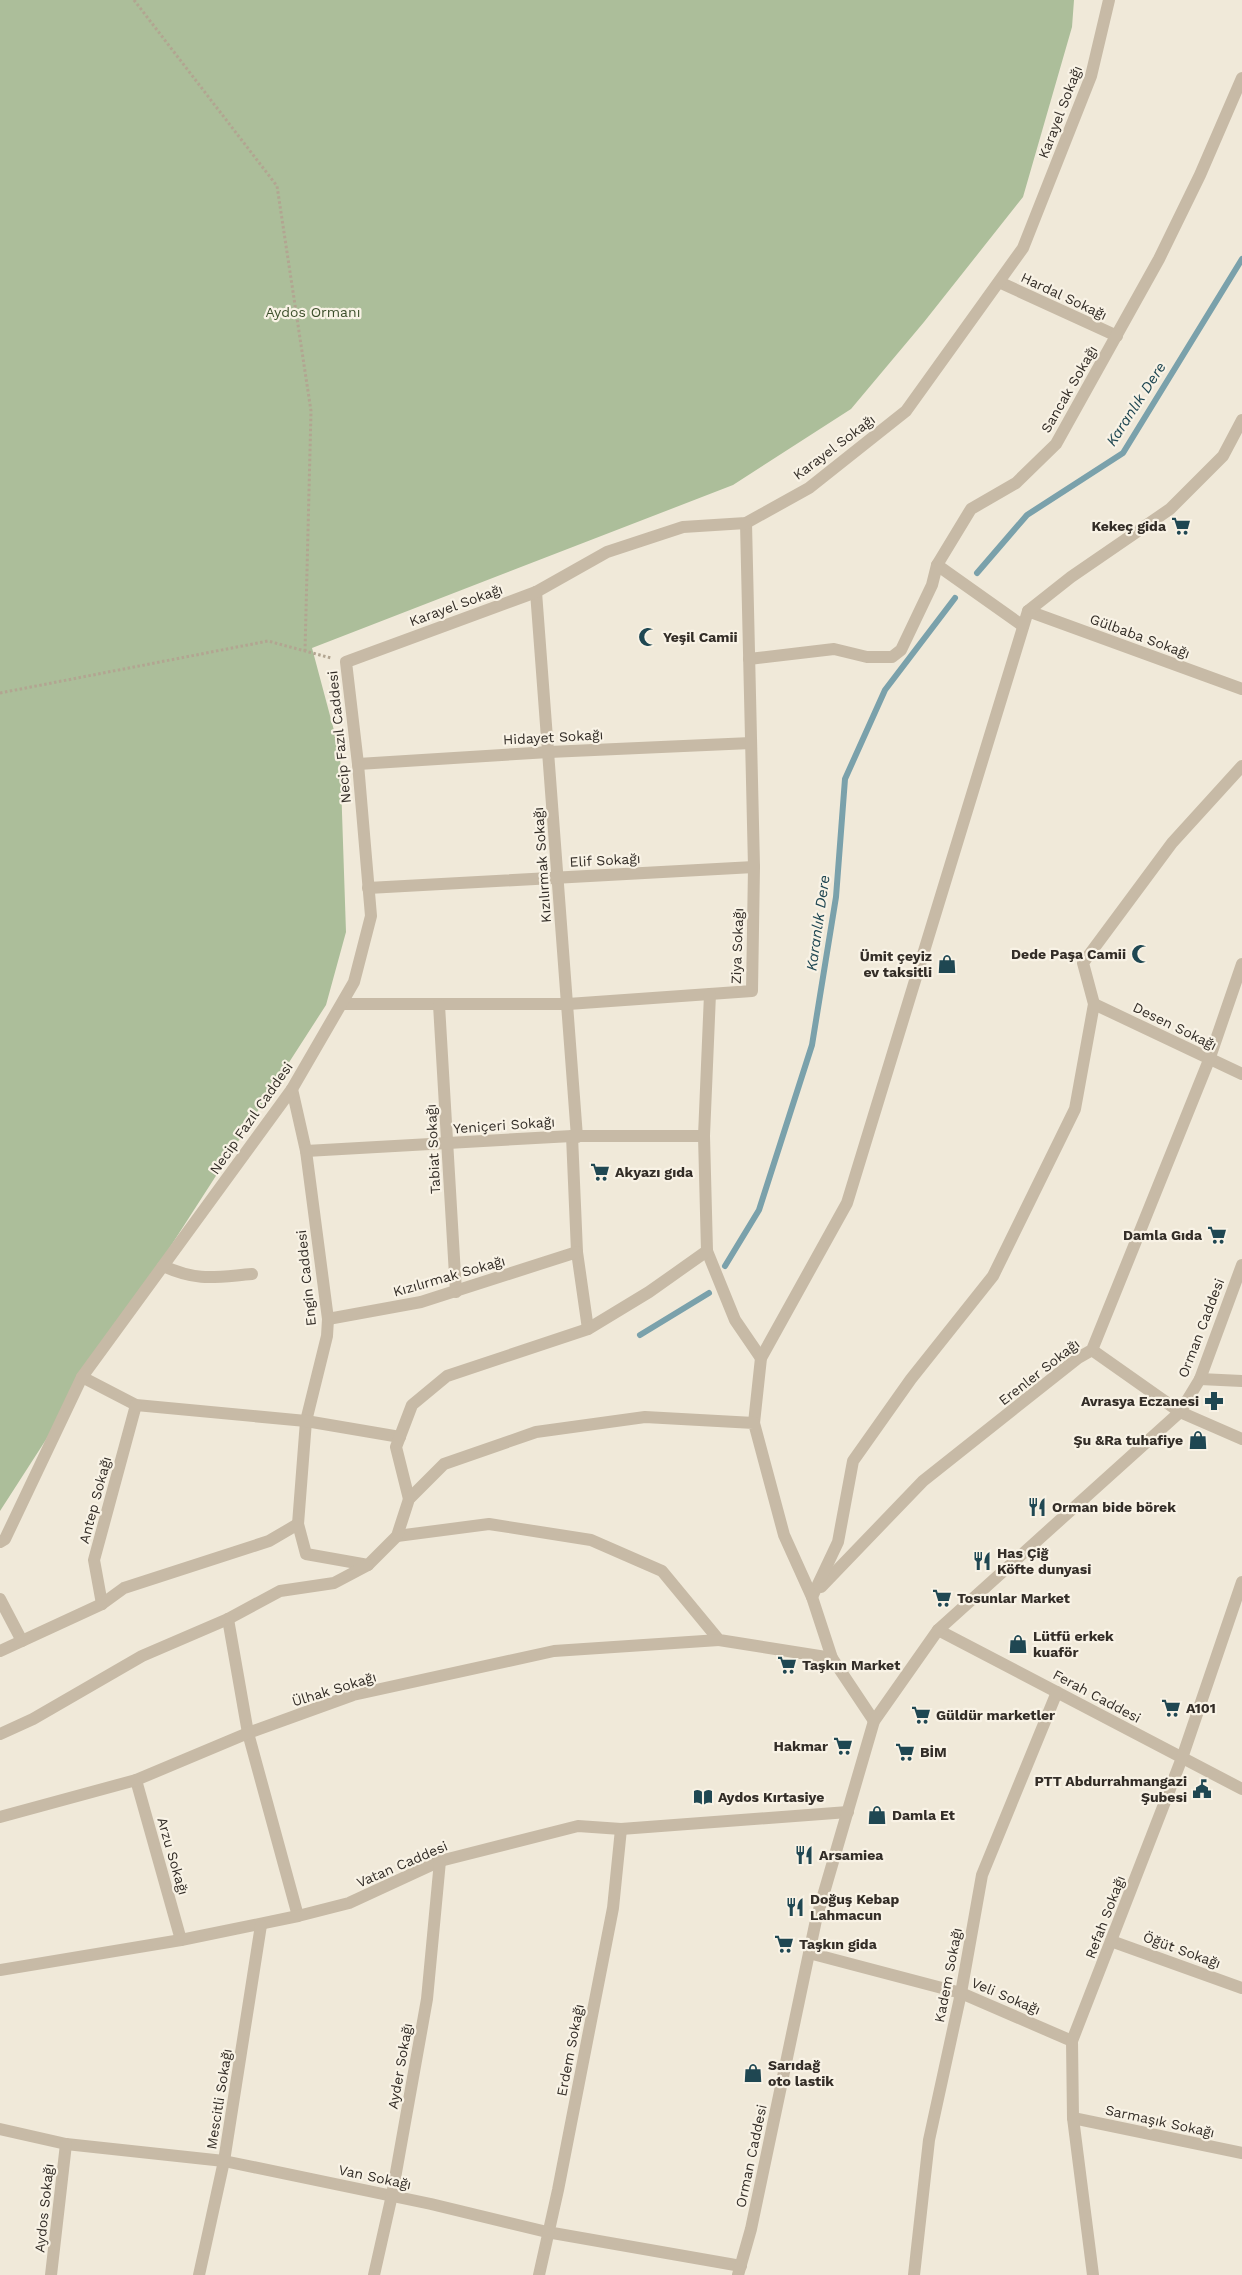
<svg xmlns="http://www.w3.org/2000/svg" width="1242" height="2275" viewBox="0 0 1242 2275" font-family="'Work Sans',sans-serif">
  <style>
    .green { fill: #acbe9a }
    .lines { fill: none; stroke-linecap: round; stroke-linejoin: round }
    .stream { stroke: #7aa1ab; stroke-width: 6 }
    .path { stroke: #b2a591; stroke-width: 3; stroke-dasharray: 2.5 2.5; stroke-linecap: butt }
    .minor { stroke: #c7baa6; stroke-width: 12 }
    .labels { text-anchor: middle; stroke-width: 4.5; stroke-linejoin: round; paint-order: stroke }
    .street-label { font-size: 14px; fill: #332d27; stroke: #f8f2e5 }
    .park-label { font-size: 14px; fill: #3d502c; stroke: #f8f2e5 }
    .poi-label { font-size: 14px; font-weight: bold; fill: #332d27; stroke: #f8f2e5; text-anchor: start }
    .water-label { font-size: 15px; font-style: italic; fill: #1f4752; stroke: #f8f2e5 }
  </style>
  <rect width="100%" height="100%" fill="#f0e9d9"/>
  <polygon class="green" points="0,0 1074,0 1072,27 1023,197 924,322 851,409 733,485 312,648 340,753 346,932 326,1005 0,1511"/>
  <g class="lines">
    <g class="stream">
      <polyline points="977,573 1027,515 1123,453 1242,259"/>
      <polyline points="725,1266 759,1210 812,1045 836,897 845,779 885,690 955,598"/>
      <polyline points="640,1335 709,1293"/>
    </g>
    <g class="path">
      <polyline points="134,0 277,186 311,411 305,651"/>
      <polyline points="0,693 268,641 331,658"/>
    </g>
    <g class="minor">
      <polyline points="999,282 1117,336"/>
      <polyline points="937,565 1023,626"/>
      <polyline points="536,592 577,1137"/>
      <polyline points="1028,611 1242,689"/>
      <polyline points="749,659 834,649 867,657 892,657 901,650 932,585 937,565 971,509 1016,483 1056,444 1159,259 1200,175 1242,78"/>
      <polyline points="358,764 549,752 751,743"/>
      <polyline points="368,888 754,867"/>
      <polyline points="342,1004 568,1004 752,991 754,867 746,523"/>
      <polyline points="1094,1004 1242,1074"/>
      <polyline points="439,1005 456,1292"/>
      <polyline points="292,1089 306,1151 328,1319 327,1336 306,1421 298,1524"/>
      <polyline points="572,1136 577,1252 588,1329"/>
      <polyline points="306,1151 572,1136 704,1136"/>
      <polyline points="707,1251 735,1320 761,1358"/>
      <path d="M163,1266C199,1282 215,1277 252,1274"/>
      <polyline points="328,1319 421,1302 577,1252"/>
      <polyline points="1092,1350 1180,1412 1242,1439"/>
      <polyline points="82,1377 136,1405 306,1421 400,1437"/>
      <polyline points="1200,1379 1242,1381"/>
      <polyline points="754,1423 761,1358 847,1203 1028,611 1071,577 1170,509 1223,456 1242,420"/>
      <polyline points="409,1499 396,1447 412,1405 447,1376 588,1329 649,1292 707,1251 704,1136 710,994"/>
      <polyline points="397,1536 489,1524 591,1540 662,1571 719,1640 832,1658"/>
      <polyline points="0,1542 5,1539 82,1377 292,1089 354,982 371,916 358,764 346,662 536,592 607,552 683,527 746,523 809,488 906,411 1023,248 1091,76 1109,0"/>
      <polyline points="821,1587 923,1481 1078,1358 1092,1350 1209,1060 1242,964"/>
      <polyline points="812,1597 838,1542 853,1461 911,1379 993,1276 1075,1109 1094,1004 1083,963 1172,843 1242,766"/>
      <polyline points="0,1599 22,1641"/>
      <polyline points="102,1604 94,1560 136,1405"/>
      <polyline points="228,1619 248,1733 298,1916"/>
      <polyline points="938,1630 1242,1789"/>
      <polyline points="0,1651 102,1604 124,1588 269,1541 298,1524 306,1554 368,1565 397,1536 409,1499 444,1464 536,1432 645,1417 754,1423 784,1535 812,1597 832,1658 874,1721"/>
      <polyline points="0,1734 33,1719 142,1656 228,1619 280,1591 334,1583 368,1565"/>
      <polyline points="136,1780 181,1940"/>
      <polyline points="0,1817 136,1780 248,1733 353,1695 554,1651 719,1640"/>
      <polyline points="1111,1941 1242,1988"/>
      <polyline points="809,1953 961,1993 1072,2041"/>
      <polyline points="0,1970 181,1940 298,1916 349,1903 440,1861 578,1826 621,1829 848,1812"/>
      <polyline points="1073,2118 1242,2153"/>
      <polyline points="0,2129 66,2144 224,2161 431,2204 547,2232 741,2266"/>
      <polyline points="51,2275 66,2144"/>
      <polyline points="199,2275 224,2161 261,1925"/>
      <polyline points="374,2275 392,2195 427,1999 440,1861"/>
      <polyline points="539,2275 558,2190 613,1908 621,1829"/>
      <polyline points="738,2275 751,2229 816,1920 874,1721 938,1630 1180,1412 1200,1379 1242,1265"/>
      <polyline points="914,2275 929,2140 961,1993 982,1875 1057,1692"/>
      <polyline points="1093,2275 1073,2118 1072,2041 1182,1758 1242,1582"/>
    </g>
  </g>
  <defs>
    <g id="supermarket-bare" transform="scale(1.5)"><path d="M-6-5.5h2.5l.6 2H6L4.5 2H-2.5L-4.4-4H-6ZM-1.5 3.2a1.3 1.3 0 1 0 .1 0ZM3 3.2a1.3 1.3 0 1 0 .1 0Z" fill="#1f4752" stroke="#f8f2e5" stroke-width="2.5" paint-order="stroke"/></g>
    <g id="mosque-bare" transform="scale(1.5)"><path d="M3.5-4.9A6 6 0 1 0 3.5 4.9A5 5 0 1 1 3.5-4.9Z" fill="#1f4752" stroke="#f8f2e5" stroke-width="2.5" paint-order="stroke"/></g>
    <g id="shop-bare" transform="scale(1.5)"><path d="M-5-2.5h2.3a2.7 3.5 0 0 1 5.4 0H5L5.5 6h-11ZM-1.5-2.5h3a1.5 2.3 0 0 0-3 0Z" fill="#1f4752" stroke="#f8f2e5" stroke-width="2.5" paint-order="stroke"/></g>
    <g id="pharmacy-bare" transform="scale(1.5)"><path d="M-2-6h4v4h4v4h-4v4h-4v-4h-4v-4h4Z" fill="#1f4752" stroke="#f8f2e5" stroke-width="2.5" paint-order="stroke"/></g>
    <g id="restaurant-bare" transform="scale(1.5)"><path d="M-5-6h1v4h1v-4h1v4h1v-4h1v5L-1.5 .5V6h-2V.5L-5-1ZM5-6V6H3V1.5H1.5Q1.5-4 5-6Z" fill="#1f4752" stroke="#f8f2e5" stroke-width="2.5" paint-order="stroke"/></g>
    <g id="civic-bare" transform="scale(1.5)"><path d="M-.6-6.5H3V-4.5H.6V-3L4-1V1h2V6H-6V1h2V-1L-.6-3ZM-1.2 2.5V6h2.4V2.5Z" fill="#1f4752" stroke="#f8f2e5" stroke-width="2.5" paint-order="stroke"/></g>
    <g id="library-bare" transform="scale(1.5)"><path d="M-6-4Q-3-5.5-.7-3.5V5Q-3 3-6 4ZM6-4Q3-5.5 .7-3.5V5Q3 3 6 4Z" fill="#1f4752" stroke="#f8f2e5" stroke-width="2.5" paint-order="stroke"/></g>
  </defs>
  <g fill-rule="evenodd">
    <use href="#supermarket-bare" x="1181" y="526"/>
    <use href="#mosque-bare" x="648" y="637"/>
    <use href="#mosque-bare" x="1141" y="954"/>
    <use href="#shop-bare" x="947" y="964"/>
    <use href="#supermarket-bare" x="600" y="1172"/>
    <use href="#supermarket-bare" x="1217" y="1235"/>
    <use href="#pharmacy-bare" x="1214" y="1401"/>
    <use href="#shop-bare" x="1198" y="1440"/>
    <use href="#restaurant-bare" x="1037" y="1507"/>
    <use href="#restaurant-bare" x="982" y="1561"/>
    <use href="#supermarket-bare" x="942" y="1598"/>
    <use href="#shop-bare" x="1018" y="1644"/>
    <use href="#supermarket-bare" x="787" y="1665"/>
    <use href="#supermarket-bare" x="1171" y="1708"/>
    <use href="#supermarket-bare" x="921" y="1715"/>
    <use href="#supermarket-bare" x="843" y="1746"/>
    <use href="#supermarket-bare" x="905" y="1752"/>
    <use href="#civic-bare" x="1202" y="1789"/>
    <use href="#library-bare" x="703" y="1797"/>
    <use href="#shop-bare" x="877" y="1815"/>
    <use href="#restaurant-bare" x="804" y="1855"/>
    <use href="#restaurant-bare" x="795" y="1907"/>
    <use href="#supermarket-bare" x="784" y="1944"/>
    <use href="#shop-bare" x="753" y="2073"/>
  </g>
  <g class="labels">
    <g class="street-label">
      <text transform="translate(1060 112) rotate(-69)" y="5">Karayel Sokağı</text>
      <text transform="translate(1064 296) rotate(25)" y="5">Hardal Sokağı</text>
      <text transform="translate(1069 389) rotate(-60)" y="5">Sancak Sokağı</text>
      <text transform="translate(834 447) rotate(-37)" y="5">Karayel Sokağı</text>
      <text transform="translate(456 605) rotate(-20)" y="5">Karayel Sokağı</text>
      <text transform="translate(1140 636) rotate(20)" y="5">Gülbaba Sokağı</text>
      <text transform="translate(339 737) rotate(-96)" y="5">Necip Fazıl Caddesi</text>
      <text transform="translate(553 737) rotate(-3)" y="5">Hidayet Sokağı</text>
      <text transform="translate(605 860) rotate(-3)" y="5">Elif Sokağı</text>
      <text transform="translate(542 865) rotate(-94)" y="5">Kızılırmak Sokağı</text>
      <text transform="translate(737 946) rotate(-88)" y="5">Ziya Sokağı</text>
      <text transform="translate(1175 1026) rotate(26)" y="5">Desen Sokağı</text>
      <text transform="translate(251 1118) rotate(-55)" y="5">Necip Fazıl Caddesi</text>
      <text transform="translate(504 1125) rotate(-4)" y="5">Yeniçeri Sokağı</text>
      <text transform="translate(433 1149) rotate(-93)" y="5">Tabiat Sokağı</text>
      <text transform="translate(449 1276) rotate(-16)" y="5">Kızılırmak Sokağı</text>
      <text transform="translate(306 1278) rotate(-96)" y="5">Engin Caddesi</text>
      <text transform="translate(1201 1328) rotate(-69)" y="5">Orman Caddesi</text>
      <text transform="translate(1039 1372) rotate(-38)" y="5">Erenler Sokağı</text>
      <text transform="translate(95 1500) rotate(-75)" y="5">Antep Sokağı</text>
      <text transform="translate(334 1689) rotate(-17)" y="5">Ülhak Sokağı</text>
      <text transform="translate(1097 1696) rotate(28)" y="5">Ferah Caddesi</text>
      <text transform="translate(173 1856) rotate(74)" y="5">Arzu Sokağı</text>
      <text transform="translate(402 1864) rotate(-23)" y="5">Vatan Caddesi</text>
      <text transform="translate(1105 1917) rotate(-69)" y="5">Refah Sokağı</text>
      <text transform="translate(1182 1950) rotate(20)" y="5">Öğüt Sokağı</text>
      <text transform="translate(948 1975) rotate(-79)" y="5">Kadem Sokağı</text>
      <text transform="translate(1006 1996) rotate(23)" y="5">Veli Sokağı</text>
      <text transform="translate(570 2050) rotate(-79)" y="5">Erdem Sokağı</text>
      <text transform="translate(400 2066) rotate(-80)" y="5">Ayder Sokağı</text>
      <text transform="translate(219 2099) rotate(-81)" y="5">Mescitli Sokağı</text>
      <text transform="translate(1160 2121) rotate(12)" y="5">Sarmaşık Sokağı</text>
      <text transform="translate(751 2156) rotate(-78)" y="5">Orman Caddesi</text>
      <text transform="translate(375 2177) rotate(12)" y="5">Van Sokağı</text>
      <text transform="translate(44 2208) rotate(-84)" y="5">Aydos Sokağı</text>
    </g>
    <g class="park-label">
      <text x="313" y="317">Aydos Ormanı</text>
    </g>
    <g class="poi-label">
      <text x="1166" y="531" text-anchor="end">Kekeç gida</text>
      <text x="663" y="642">Yeşil Camii</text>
      <text x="1126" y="959" text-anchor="end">Dede Paşa Camii</text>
      <text x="932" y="961" text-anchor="end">Ümit çeyiz<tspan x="932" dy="16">ev taksitli</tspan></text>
      <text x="615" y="1177">Akyazı gıda</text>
      <text x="1202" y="1240" text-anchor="end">Damla Gıda</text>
      <text x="1199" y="1406" text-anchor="end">Avrasya Eczanesi</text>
      <text x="1183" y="1445" text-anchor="end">Şu &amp;Ra tuhafiye</text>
      <text x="1052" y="1512">Orman bide börek</text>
      <text x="997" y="1558">Has Çiğ<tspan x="997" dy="16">Köfte dunyasi</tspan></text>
      <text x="957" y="1603">Tosunlar Market</text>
      <text x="1033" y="1641">Lütfü erkek<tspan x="1033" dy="16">kuaför</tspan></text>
      <text x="802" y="1670">Taşkın Market</text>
      <text x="1186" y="1713">A101</text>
      <text x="936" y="1720">Güldür marketler</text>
      <text x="828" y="1751" text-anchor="end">Hakmar</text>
      <text x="920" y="1757">BİM</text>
      <text x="1187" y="1786" text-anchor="end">PTT Abdurrahmangazi<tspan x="1187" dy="16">Şubesi</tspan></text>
      <text x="718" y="1802">Aydos Kırtasiye</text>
      <text x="892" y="1820">Damla Et</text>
      <text x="819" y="1860">Arsamiea</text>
      <text x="810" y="1904">Doğuş Kebap<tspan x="810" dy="16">Lahmacun</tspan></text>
      <text x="799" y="1949">Taşkın gida</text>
      <text x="768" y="2070">Sarıdağ<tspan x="768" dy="16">oto lastik</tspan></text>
    </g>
    <g class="water-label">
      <text transform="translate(1136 404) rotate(-57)" y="5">Karanlık Dere</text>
      <text transform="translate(818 923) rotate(-82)" y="5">Karanlık Dere</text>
    </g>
  </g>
</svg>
